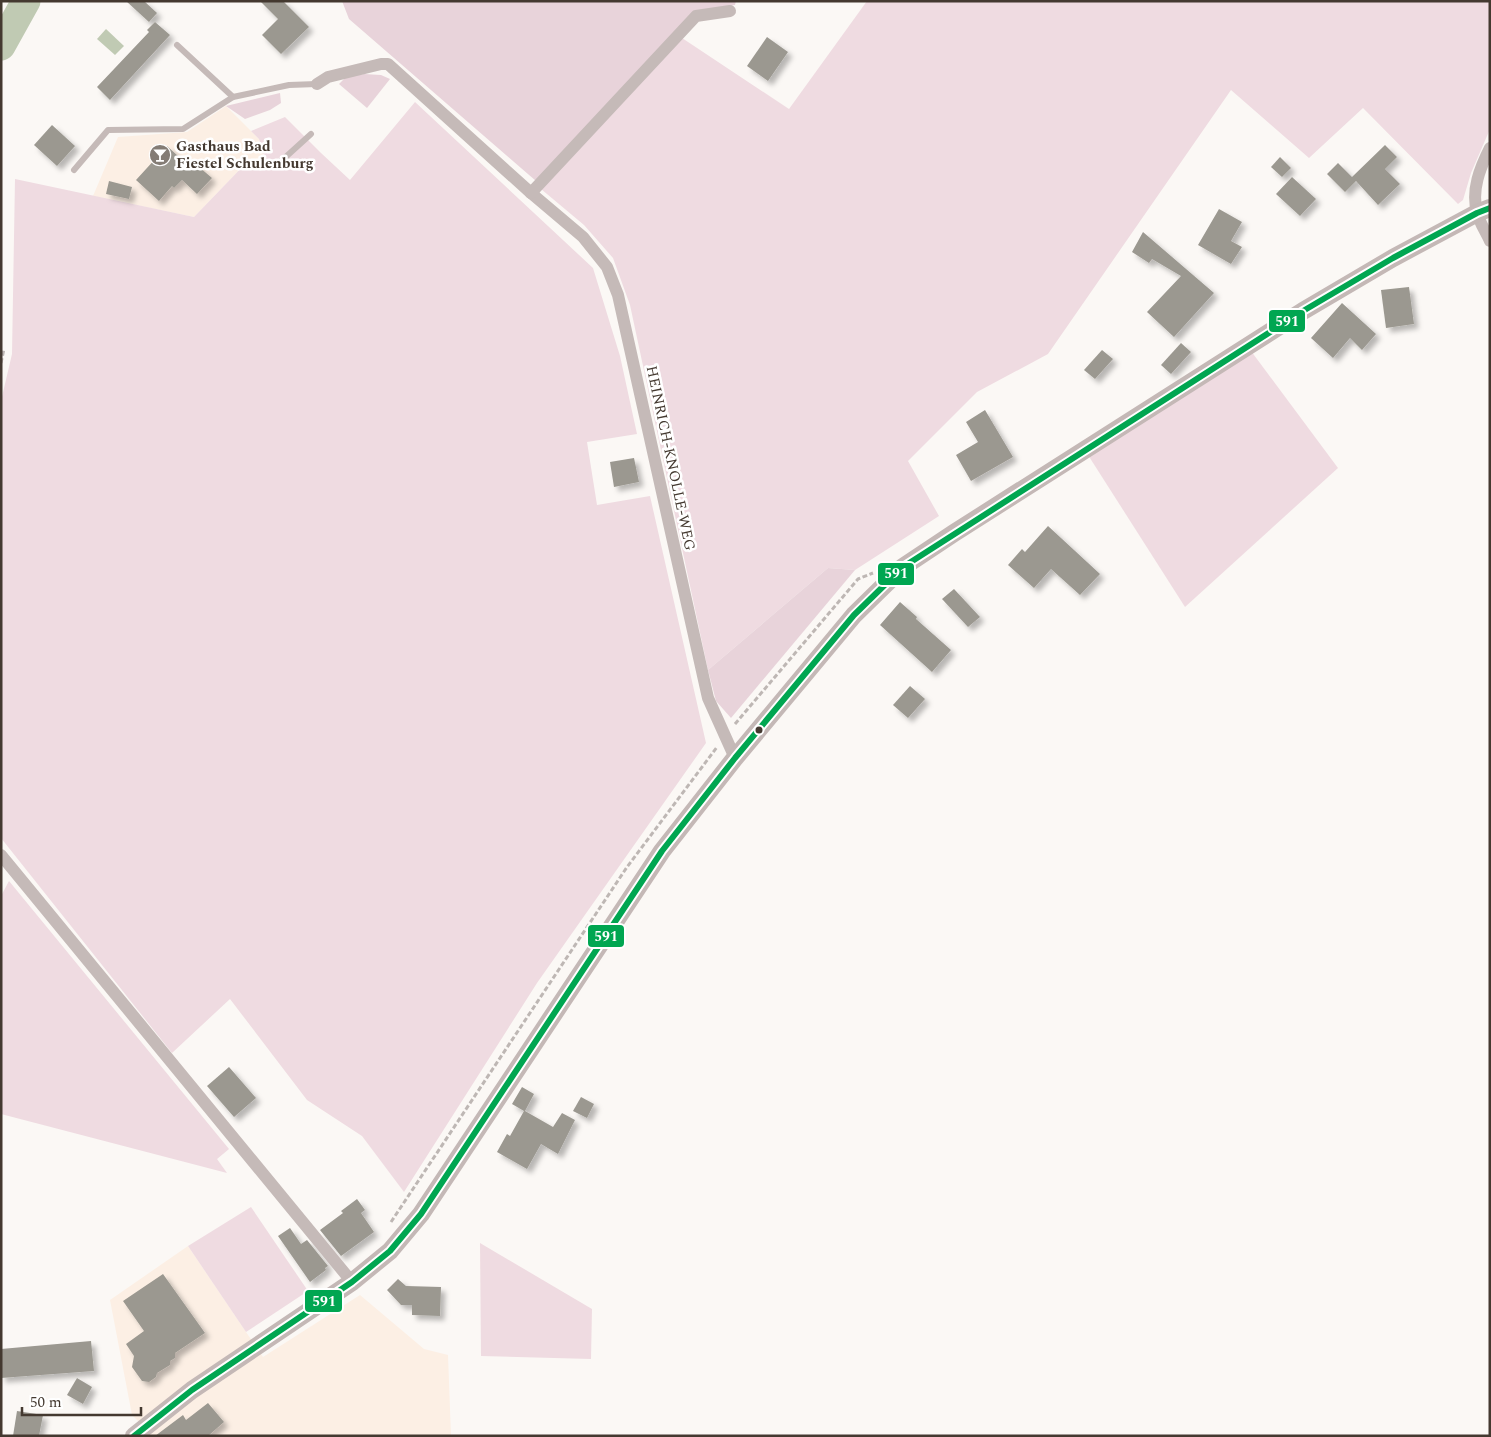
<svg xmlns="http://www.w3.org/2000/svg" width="1491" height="1437" viewBox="0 0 1491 1437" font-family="Spectral,serif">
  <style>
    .built { fill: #fcefe4 }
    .green { fill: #efdbe1 }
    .forest { fill: #e8d3da }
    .water { fill: #c0cab3 }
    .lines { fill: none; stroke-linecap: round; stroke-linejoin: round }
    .river { stroke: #c0cab3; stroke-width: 29 }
    .building { fill: #9b9890; filter: url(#shadow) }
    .path { stroke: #beb7b4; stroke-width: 3; stroke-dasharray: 5 2.5; stroke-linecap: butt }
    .lane { stroke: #c5bab8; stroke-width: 6 }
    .street { stroke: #c5bab8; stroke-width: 12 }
    .secondary { stroke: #c4b8b6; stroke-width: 18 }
    .bus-1-casing { stroke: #fff; stroke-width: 10 }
    .bus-1 { stroke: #00a651; stroke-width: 6 }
    .bus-dot { fill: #443930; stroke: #fff; stroke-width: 2 }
    .labels { text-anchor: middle; stroke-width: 5; stroke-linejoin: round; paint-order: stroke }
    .poi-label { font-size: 15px; font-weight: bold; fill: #443930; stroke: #fff; text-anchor: start }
    .street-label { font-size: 15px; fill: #443930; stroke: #fff }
    .line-badge { stroke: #fff; stroke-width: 2 }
    .badge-label { font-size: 14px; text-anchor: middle; font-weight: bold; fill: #fff }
  </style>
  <defs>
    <filter id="shadow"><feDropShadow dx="4.5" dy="4.5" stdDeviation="2.5" flood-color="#0004"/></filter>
  </defs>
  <rect width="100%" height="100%" fill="#fbf8f5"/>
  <g class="built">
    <polygon points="226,106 259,139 267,163 247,162 194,217 93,196 118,137 187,132"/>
    <polygon points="188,1246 263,1357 360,1295 424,1349 448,1355 451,1436 147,1436 149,1432 132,1415 110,1300"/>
  </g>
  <g class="green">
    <polygon points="867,1 1490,1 1490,129 1471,173 1463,200 1458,204 1363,108 1309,158 1231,90 1048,354 977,392 908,461 939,516 855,570 828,568 708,670 630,305 613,258 584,225 541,189 682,38 789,109"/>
    <polygon points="415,102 593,268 620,356 637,434 587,442 597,505 650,496 706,743 537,983 404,1192 362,1136 307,1100 230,999 172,1053 1,838 1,401 12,354 15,179 194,217 247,162 266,162 259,139 251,131 285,117 321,153 350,180"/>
    <polygon points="1251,351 1338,468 1185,607 1088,455"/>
    <polygon points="9,881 229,1149 217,1159 227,1173 1,1114 1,896"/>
    <polygon points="251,1207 308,1291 246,1332 188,1246"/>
    <polygon points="480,1243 592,1309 591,1359 481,1356"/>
  </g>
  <g class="forest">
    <polygon points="342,1 736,1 735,5 696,11 536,181 349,19"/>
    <polygon points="364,74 381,75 390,79 367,108 339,84 346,77"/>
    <polygon points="280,93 281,103 270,110 245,119 226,106"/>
    <polygon points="828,568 855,570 731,718 716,701 708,670"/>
  </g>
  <polygon class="water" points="106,29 124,46 115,55 97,39"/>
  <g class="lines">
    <polyline class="river" points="1,46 26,1"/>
  </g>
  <g class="building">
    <polygon points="126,1 144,1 157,13 149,22"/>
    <polygon points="260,1 283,1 309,27 281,54 262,35 278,19"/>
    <polygon points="155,22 170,35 110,100 97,87 149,32 147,30"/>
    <polygon points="767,37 788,52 768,81 747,66"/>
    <polygon points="52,125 75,146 57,166 34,145"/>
    <polygon points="1385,145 1397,157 1385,169 1400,184 1378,205 1356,181 1345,192 1327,174 1338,163 1352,177"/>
    <polygon points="167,146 188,165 192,161 212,178 197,194 182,180 174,188 172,186 159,201 136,180"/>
    <polygon points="1280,157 1291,168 1282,177 1271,167"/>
    <polygon points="1292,177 1316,199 1300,216 1276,194"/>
    <polygon points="109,181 132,187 129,199 106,194"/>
    <polygon points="1219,209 1242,222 1231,241 1242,247 1231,264 1198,245"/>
    <polygon points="1143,232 1214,293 1174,337 1147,312 1181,276 1152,259 1149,263 1132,252"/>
    <polygon points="1409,287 1414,324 1386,328 1381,290"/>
    <polygon points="1342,303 1376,334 1362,350 1350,338 1333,358 1311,338"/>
    <polygon points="1181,343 1191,352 1171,374 1161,365"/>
    <polygon points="1102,350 1113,359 1095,379 1084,370"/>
    <polygon points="985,410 1013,457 971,481 956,455 978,442 966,422"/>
    <polygon points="634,458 639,482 614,487 610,462"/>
    <polygon points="1048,526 1100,574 1080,595 1051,569 1034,588 1008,565 1022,549 1025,552"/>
    <polygon points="954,589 980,617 968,627 942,599"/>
    <polygon points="900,602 917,617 916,619 951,650 932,672 880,625"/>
    <polygon points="910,686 925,699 908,718 893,705"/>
    <polygon points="229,1067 256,1098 234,1117 207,1086"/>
    <polygon points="522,1087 534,1094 525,1111 553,1127 562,1113 575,1120 558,1154 541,1144 527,1169 497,1152 507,1134 510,1136 524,1111 512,1104"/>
    <polygon points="581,1097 594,1104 587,1118 573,1111"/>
    <polygon points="357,1199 365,1210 361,1213 374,1232 341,1256 320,1230 343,1213 341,1211"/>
    <polygon points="290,1228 301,1244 307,1240 328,1266 325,1268 326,1270 310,1282 278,1236"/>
    <polygon points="163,1274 205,1333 175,1353 175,1358 170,1361 170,1365 157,1373 156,1377 149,1382 142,1381 132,1367 134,1356 126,1344 144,1331 123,1301"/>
    <polygon points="398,1279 406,1286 441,1287 440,1316 412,1315 412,1305 401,1305 387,1290"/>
    <polygon points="91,1341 94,1371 1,1378 1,1349"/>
    <polygon points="77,1378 92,1387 83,1404 67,1395"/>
    <polygon points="208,1403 224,1422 208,1436 155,1436 183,1415 186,1420"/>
    <polygon points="17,1411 43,1415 39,1436 13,1436"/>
  </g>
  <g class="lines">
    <g class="path">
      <polyline points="1,363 4,349"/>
      <polyline points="735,724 858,579 873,573"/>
      <polyline points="391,1222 627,867 717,747"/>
    </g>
    <g class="lane">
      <polyline points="177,45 233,97"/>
      <polyline points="247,166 268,166 279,163 311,134"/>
      <polyline points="74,170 108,130 183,129 233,97 289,85 317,84"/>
    </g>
    <g class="street">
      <polyline points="317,84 328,77 381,64 388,64 531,193 583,237 607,267 618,295 708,698 735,758"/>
      <path d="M1490,148C1480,168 1471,190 1477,212C1479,222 1486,232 1490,241"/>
      <polyline points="531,193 696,16 730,11"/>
      <polyline points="1,855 352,1282"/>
    </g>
    <polyline class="secondary" points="134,1436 192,1390 352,1282 390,1251 421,1214 662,851 735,758 854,615 903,567 954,533 1303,311 1393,258 1477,213 1490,208"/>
    <g class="bus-1-casing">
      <polyline id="bus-1" points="134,1436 192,1390 352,1282 390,1251 421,1214 662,851 735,758 854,615 903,567 1303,311 1393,258 1477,213 1490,208"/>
    </g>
    <use href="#bus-1" class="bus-1"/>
  </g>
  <defs>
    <g id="bar-disc" transform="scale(1.125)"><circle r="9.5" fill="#847c75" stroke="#fff"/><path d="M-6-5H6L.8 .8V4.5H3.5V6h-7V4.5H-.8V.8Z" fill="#fff"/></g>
  </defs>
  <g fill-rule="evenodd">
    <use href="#bar-disc" x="160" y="155"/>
  </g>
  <circle class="bus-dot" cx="759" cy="730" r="4.5"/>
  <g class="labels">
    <g class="poi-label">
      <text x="176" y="151">Gasthaus Bad<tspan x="176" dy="17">Fiestel Schulenburg</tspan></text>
    </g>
    <g class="street-label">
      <text transform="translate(671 458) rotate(78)" y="5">HEINRICH-KNOLLE-WEG</text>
    </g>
  </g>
  <g class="line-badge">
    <rect x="1268" y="309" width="38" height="24" rx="5" fill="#00a651"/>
    <rect x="877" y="562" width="38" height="24" rx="5" fill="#00a651"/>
    <rect x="587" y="924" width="38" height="24" rx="5" fill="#00a651"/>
    <rect x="304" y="1289" width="39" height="24" rx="5" fill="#00a651"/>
  </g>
  <g class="badge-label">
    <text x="1287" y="326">591</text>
    <text x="896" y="578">591</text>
    <text x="606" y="941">591</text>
    <text x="324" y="1306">591</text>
  </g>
  <rect width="1491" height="1437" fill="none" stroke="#443930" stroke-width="5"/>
  <path d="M22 1407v8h119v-8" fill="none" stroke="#443930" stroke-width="2.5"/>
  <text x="30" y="1407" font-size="15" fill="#443930" stroke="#ffffff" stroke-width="4" paint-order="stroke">50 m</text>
</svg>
